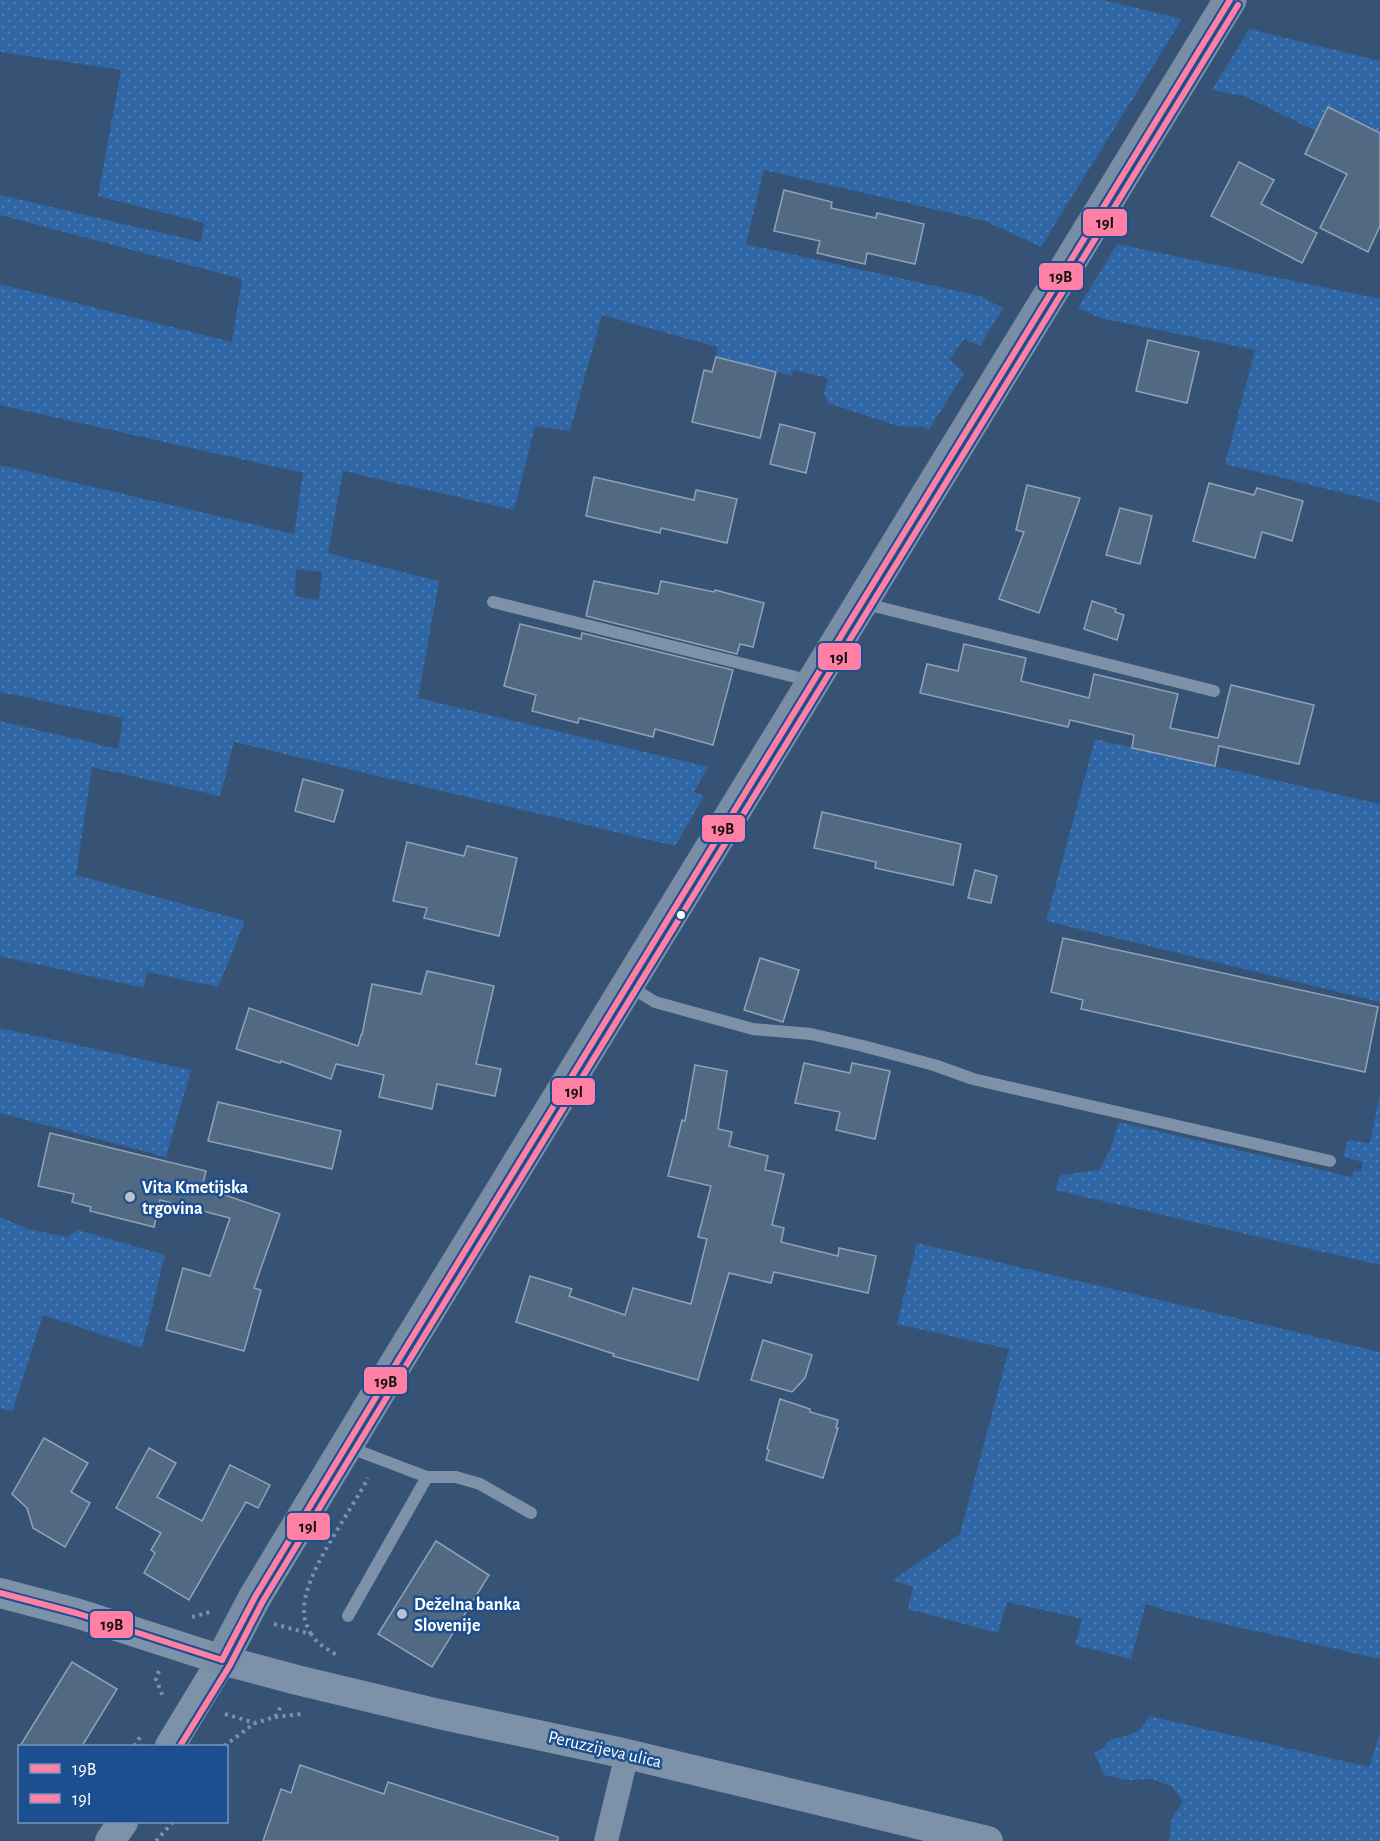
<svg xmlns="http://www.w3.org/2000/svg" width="1380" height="1841" viewBox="0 0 1380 1841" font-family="'Alegreya Sans',sans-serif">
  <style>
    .grass { fill: url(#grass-dots); fill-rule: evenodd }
    .building { fill: #526984; stroke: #92a2b6; stroke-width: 1.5 }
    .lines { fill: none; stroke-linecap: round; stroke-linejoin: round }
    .path { stroke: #7d92a8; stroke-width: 4; stroke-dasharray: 3 4.5; stroke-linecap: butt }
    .service { stroke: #7d92a8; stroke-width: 12 }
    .minor { stroke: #7d92a8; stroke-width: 24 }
    .tertiary { stroke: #7d92a8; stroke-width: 30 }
    .secondary { stroke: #798da4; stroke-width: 33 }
    .bus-1-casing { stroke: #1b4f8f; stroke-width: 10 }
    .bus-2-casing { stroke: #1b4f8f; stroke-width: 10 }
    .bus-1 { stroke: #ff80a4; stroke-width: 6 }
    .bus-2 { stroke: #ff80a4; stroke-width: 6 }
    .bus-dot { fill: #fff; stroke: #1b4f8f; stroke-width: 2 }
    .poi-dot { fill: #b9c2ce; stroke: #1b4f8f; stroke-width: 2 }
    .labels { text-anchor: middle; stroke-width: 5; stroke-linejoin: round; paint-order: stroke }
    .poi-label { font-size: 18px; font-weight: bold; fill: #fff; stroke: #1b4f8f; text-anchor: start }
    .street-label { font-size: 18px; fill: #fff; stroke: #1b4f8f }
    .line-badge { stroke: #1b4f8f; stroke-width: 2 }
    .pale-badge-label { font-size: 16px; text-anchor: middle; font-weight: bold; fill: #111 }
  </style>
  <defs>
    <pattern id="grass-dots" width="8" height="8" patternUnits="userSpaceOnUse" patternTransform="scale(1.5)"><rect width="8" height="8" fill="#2f66a5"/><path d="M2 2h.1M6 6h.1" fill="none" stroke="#4e7db2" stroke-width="1.8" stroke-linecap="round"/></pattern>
  </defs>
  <rect width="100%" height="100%" fill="#365274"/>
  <g class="grass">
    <path d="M0,0H1103L1182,19L1041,247L985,221L764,170L746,244L980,296L1003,308L980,346L964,339L950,359L964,373L929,430L925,427L898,426L828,403L824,394L828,378L793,370L792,376L716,357L717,347L602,315L570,431L535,426L514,510L343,471L328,553L439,581L418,698L708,767L694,792L704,796L675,846L234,742L220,796L92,767L76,875L245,921L218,987L147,972L144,988L0,956V721L118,749L123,718L0,692V465L294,534L303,473L0,405V284L232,342L242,279L0,215V195L201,242L204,223L98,196L121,70L0,52ZM296,569L322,572L319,600L295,596Z"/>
    <polygon points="1249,29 1380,61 1380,133 1328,107 1316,131 1244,96 1212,90"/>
    <polygon points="1117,244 1380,299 1380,502 1225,464 1255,350 1100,318 1078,308"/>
    <polygon points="1095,739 1380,804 1380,1002 1046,921"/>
    <polygon points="0,1028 191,1070 166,1157 0,1113"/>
    <polygon points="1380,1094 1380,1265 1055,1190 1061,1175 1099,1170 1110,1150 1119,1122 1352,1177 1354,1171 1361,1171 1363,1162 1343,1157 1348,1140 1370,1143"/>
    <polygon points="0,1217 28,1229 67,1237 78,1230 165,1255 142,1348 43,1315 12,1412 0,1408"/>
    <polygon points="917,1243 1380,1352 1380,1659 1171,1612 1146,1604 1131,1659 1075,1645 1082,1619 1007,1602 998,1633 908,1609 913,1587 893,1580 960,1534 1009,1349 897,1324"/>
    <polygon points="1149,1716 1369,1767 1380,1733 1380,1841 1169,1841 1172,1817 1183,1802 1171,1786 1152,1779 1126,1780 1104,1775 1094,1752 1101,1750 1111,1739 1127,1736 1140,1730"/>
  </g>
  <g class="building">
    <polygon points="1328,107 1380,133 1380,226 1368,252 1320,228 1347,174 1305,154"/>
    <polygon points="1239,162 1274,180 1261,204 1317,233 1302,263 1211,216"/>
    <polygon points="784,190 832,202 831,208 876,218 877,213 924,224 915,264 867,253 865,264 817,253 820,241 774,231"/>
    <polygon points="1148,340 1199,352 1187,403 1136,391"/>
    <polygon points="716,357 776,372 760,438 692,422 704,370 712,372"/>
    <polygon points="780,424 815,433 806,473 770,464"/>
    <polygon points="594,477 694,500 696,490 737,499 727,543 661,528 660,533 586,516"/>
    <polygon points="1209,483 1254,495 1257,488 1303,501 1292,541 1262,532 1255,558 1193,541"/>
    <polygon points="1027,485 1080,498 1039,613 999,599 1024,532 1016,530"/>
    <polygon points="1120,508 1152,516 1140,564 1106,555"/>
    <polygon points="594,581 658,594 661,581 714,592 715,590 764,603 753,647 740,644 737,654 586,616"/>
    <polygon points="1092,601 1116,609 1115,612 1124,615 1117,640 1084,629"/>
    <polygon points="520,624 581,639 582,633 733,670 713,745 655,729 653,737 579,718 578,723 532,711 536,695 504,686"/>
    <polygon points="964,644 1026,658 1021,681 1089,698 1094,674 1178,694 1170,728 1218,738 1231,685 1314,705 1299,764 1219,746 1215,766 1132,748 1134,735 1070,720 1068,727 920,693 927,664 958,671"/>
    <polygon points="303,779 343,790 334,822 295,811"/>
    <polygon points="822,812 961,844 953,885 875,868 876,862 814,848"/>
    <polygon points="407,842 464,856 467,846 517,858 499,936 424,918 427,908 393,901"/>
    <polygon points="975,870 997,876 991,903 968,898"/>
    <polygon points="1063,938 1378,1007 1365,1072 1081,1009 1083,1000 1051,992"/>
    <polygon points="760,958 799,970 783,1022 744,1010"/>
    <polygon points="427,971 494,986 476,1064 501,1069 495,1096 437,1084 432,1109 379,1097 384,1075 336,1064 331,1079 281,1061 280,1063 236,1049 249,1008 358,1046 361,1035 362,1035 372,984 421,994"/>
    <polygon points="804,1063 850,1073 852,1063 890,1071 875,1139 836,1130 840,1112 795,1103"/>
    <polygon points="695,1065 727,1071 718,1129 732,1132 729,1146 768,1156 765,1170 784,1174 772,1225 784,1228 781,1242 838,1256 839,1248 876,1256 868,1293 774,1272 771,1283 729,1273 698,1380 613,1356 614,1354 516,1322 530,1276 572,1289 569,1296 625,1315 633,1288 691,1304 707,1239 698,1237 711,1186 668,1176 682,1120 685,1121"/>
    <polygon points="218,1102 341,1131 332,1169 208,1141"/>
    <polygon points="50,1133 206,1171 202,1187 280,1214 254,1288 261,1290 244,1351 166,1330 183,1268 210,1276 230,1218 160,1200 154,1227 90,1211 91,1207 72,1202 74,1194 38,1186"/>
    <polygon points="763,1340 812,1355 805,1378 792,1392 751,1380"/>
    <polygon points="780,1399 810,1409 810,1412 838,1420 836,1428 838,1428 823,1478 766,1460 769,1450 767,1449"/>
    <polygon points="44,1438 88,1463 71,1492 90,1503 65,1547 33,1528 27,1508 12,1494"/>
    <polygon points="149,1448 176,1463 157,1497 202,1521 230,1465 270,1485 258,1508 246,1502 189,1600 144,1573 155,1553 151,1550 161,1533 116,1508"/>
    <polygon points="436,1541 489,1575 432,1667 378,1634"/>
    <polygon points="72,1662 117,1689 82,1746 20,1746"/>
    <polygon points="300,1765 384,1794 388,1782 558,1837 558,1841 263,1841 281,1789 291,1793"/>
  </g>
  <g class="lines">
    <g class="path">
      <polyline points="192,1617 210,1612"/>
      <polyline points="274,1624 311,1634 318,1643 338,1656"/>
      <path d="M311,1634C307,1627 304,1620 304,1612C302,1575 351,1512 368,1478"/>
      <polyline points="159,1671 156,1679 163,1697"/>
      <polyline points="225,1714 255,1723 275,1717 281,1706"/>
      <polyline points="275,1717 301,1714"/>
      <polyline points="134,1746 140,1737"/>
      <polyline points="224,1746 255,1723"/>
      <polyline points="156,1841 173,1822"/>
    </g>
    <g class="service">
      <polyline points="493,602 812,681"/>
      <polyline points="862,603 1214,691"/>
      <polyline points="629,986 655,1002 753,1029 811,1034 863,1046 934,1065 973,1079 1330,1161"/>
      <polyline points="348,1447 427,1477 348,1616"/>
      <polyline points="427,1477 456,1477 480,1484 531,1513"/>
    </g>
    <polyline class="minor" points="606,1841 627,1754"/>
    <g class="tertiary">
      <polyline points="0,1593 76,1613 222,1660 297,1680 439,1714 627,1754 988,1841"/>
      <polyline points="170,1746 222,1660"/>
      <polyline points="110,1841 123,1822"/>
    </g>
    <polyline class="secondary" points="222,1660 255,1597 391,1372 1230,0"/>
    <g class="bus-1-casing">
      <g id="bus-1">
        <polyline points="0,1593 76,1613 222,1660"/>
        <polyline points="222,1660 255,1597 391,1372 1230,0"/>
      </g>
    </g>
    <g class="bus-2-casing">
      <polyline id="bus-2" points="180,1746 230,1665 263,1601 399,1377 1238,5"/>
    </g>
    <use href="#bus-1" class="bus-1"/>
    <use href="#bus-2" class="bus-2"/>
  </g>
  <circle class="bus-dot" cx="681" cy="915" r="5"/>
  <g class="poi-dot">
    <circle cx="130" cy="1197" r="6"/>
    <circle cx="402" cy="1614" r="6"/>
  </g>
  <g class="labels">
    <g class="poi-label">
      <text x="142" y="1193">Vita Kmetijska<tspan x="142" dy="21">trgovina</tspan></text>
      <text x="414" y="1610">Deželna banka<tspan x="414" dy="21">Slovenije</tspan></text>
    </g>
    <g class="street-label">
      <text transform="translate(605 1749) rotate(13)" y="6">Peruzzijeva ulica</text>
    </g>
  </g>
  <g class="line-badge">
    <rect x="1082" y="208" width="46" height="29" rx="6" fill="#ff80a4"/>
    <rect x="1038" y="262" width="46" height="29" rx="6" fill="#ff80a4"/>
    <rect x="817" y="642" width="45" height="29" rx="6" fill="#ff80a4"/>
    <rect x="701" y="814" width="45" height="29" rx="6" fill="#ff80a4"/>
    <rect x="551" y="1077" width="45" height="29" rx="6" fill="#ff80a4"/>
    <rect x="363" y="1366" width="45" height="29" rx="6" fill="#ff80a4"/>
    <rect x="286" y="1512" width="45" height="29" rx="6" fill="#ff80a4"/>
    <rect x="89" y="1610" width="45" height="29" rx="6" fill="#ff80a4"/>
  </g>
  <g class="pale-badge-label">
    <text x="1105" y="228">19I</text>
    <text x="1061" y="282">19B</text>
    <text x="839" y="663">19I</text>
    <text x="723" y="834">19B</text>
    <text x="574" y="1097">19I</text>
    <text x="386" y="1387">19B</text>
    <text x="308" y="1532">19I</text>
    <text x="112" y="1630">19B</text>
  </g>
  <rect x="18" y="1745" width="210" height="78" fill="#1b4f8f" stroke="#7695bc" stroke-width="1.5"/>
  <rect x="30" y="1764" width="30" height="9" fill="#ff80a4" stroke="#7695bc" stroke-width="1.5"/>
  <text x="72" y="1775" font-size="18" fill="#ffffff">19B</text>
  <rect x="30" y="1794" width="30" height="9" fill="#ff80a4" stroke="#7695bc" stroke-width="1.5"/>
  <text x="72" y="1805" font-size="18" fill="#ffffff">19I</text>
</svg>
